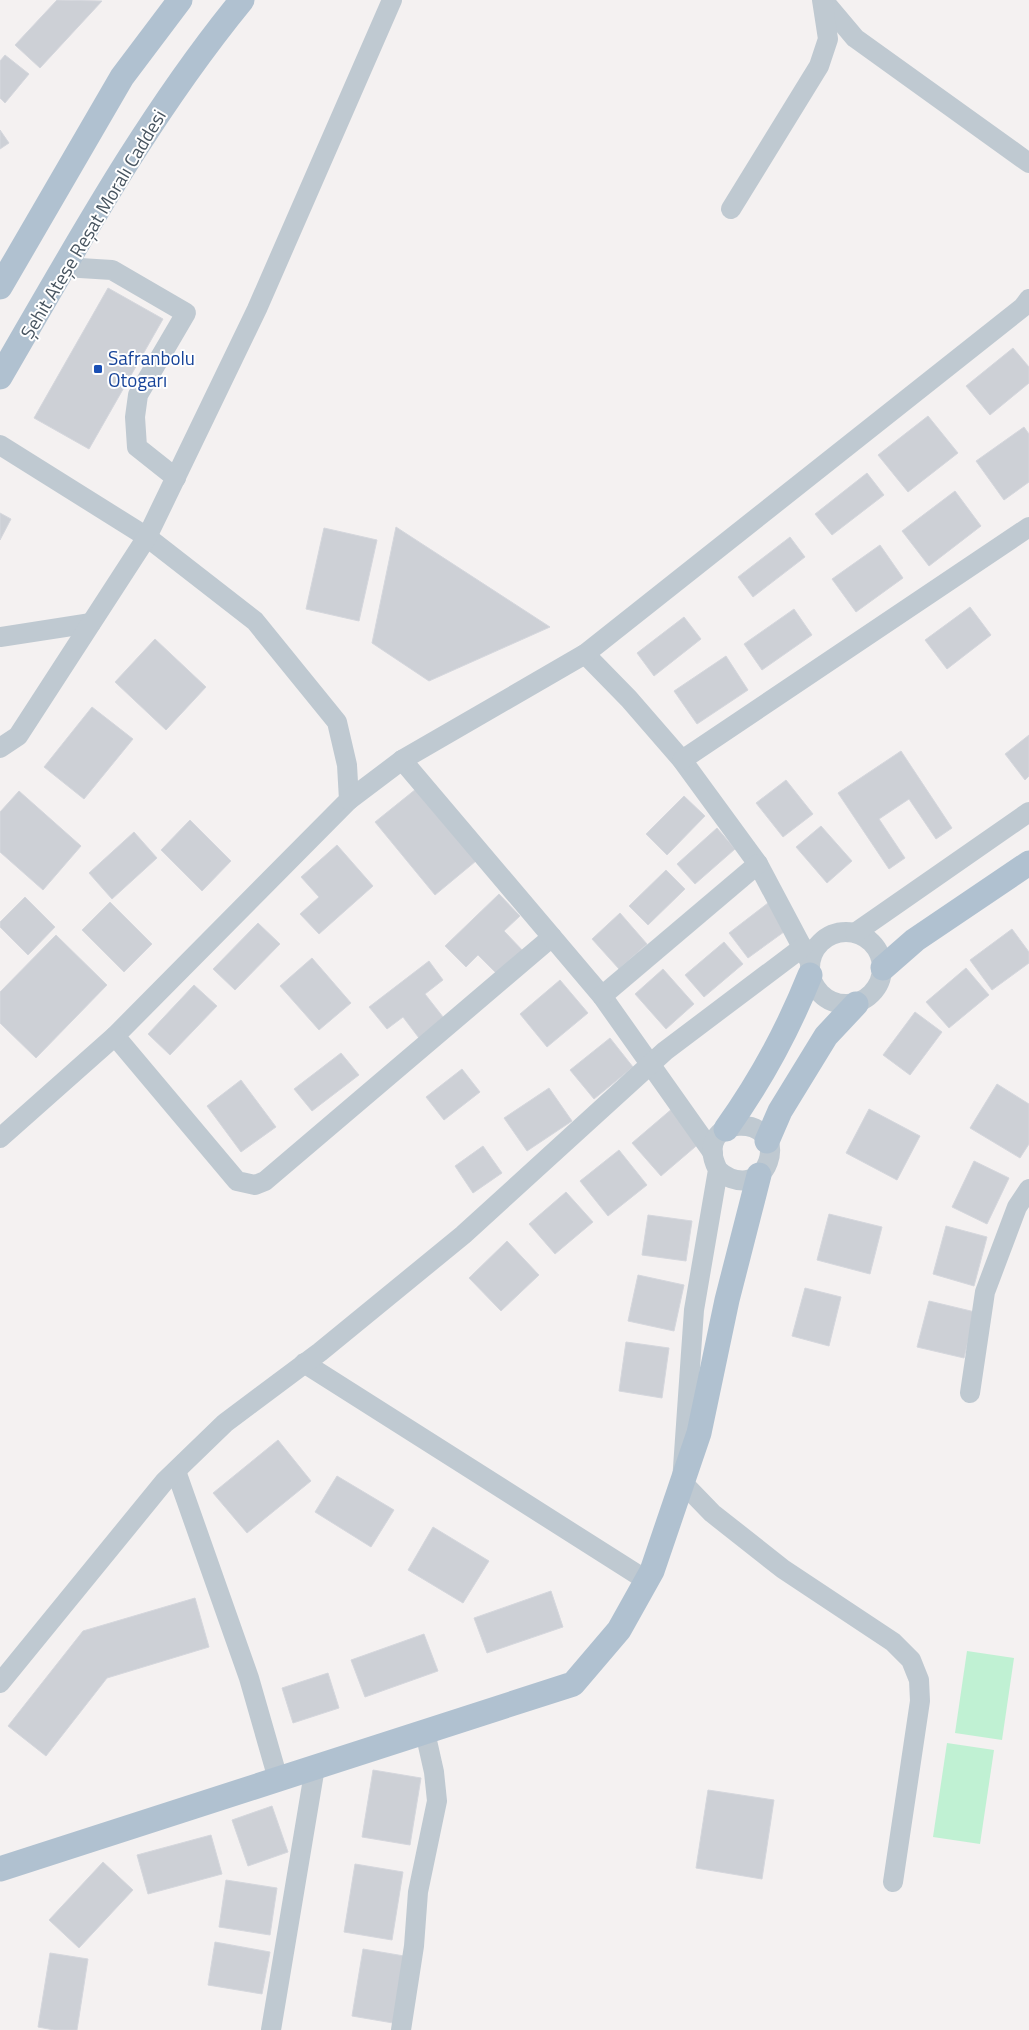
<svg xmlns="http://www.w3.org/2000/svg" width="1029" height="2030" viewBox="0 0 1029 2030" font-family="'Titillium Web',sans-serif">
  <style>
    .green { fill: #c0f1d3 }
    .building { fill: #cdd0d6; stroke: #d5d7dd }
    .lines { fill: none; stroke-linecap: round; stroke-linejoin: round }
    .minor { stroke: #bfc9d1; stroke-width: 20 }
    .major { stroke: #b0c1d0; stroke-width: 25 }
    .transit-dot { fill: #1a4fb4; stroke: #fff; stroke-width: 2 }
    .labels { text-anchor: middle; stroke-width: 4; stroke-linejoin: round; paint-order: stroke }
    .street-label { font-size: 19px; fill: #485560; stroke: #fff }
    .transit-label { font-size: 19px; fill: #164399; stroke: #fff; text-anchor: start }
  </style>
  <rect width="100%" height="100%" fill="#f4f1f1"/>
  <g class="green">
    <polygon points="967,1651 1014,1658 1002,1740 955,1733"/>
    <polygon points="947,1743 994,1750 980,1844 933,1837"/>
  </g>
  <g class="building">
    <polygon points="57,0 102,1 40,68 15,45"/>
    <polygon points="5,55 29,74 5,103 0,98 0,61"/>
    <polygon points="0,130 9,143 0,149"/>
    <polygon points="108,288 163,319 89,449 34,418"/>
    <polygon points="1013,348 1029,367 1029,383 990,415 966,386"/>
    <polygon points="928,416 958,453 908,492 878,455"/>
    <polygon points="1024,427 1029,434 1029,482 1004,500 976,461"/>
    <polygon points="867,473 884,495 832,535 815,514"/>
    <polygon points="955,491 981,526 929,566 902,531"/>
    <polygon points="0,513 11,519 0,540"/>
    <polygon points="396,527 550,627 429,681 372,643"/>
    <polygon points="324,528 377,540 359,621 306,609"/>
    <polygon points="790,537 805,557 753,597 738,577"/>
    <polygon points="880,545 903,578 856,612 832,579"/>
    <polygon points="970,607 991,635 947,669 925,640"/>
    <polygon points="794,609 812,635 762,670 744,644"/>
    <polygon points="684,617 701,639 654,676 637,653"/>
    <polygon points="155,639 206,687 166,730 115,682"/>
    <polygon points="726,656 748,690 697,724 674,691"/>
    <polygon points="92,707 133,739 84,799 44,767"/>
    <polygon points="1029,735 1029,776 1025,780 1005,754"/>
    <polygon points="901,751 952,828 936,839 909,799 879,819 905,858 889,869 838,793"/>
    <polygon points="786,780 813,814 783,837 756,803"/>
    <polygon points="416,789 476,861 435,895 375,822"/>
    <polygon points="19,791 81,846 43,890 0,852 0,812"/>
    <polygon points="684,796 705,816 667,855 646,834"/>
    <polygon points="190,820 231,861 202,891 161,850"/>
    <polygon points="821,826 852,861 827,883 796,847"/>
    <polygon points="717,828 735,849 695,884 677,864"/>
    <polygon points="134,832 157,858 112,899 89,873"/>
    <polygon points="337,845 373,886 319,934 300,914 319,897 301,877"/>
    <polygon points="666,870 685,889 648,925 629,906"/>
    <polygon points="499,894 520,916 504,931 525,953 500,977 478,955 466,967 445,946"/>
    <polygon points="25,897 55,927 28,955 0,927 0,922"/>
    <polygon points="110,902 152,944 124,972 82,930"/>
    <polygon points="768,903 788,929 748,958 729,933"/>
    <polygon points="620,913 647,944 619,969 592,939"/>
    <polygon points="258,923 280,944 235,990 213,969"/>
    <polygon points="1012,929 1029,952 1029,963 992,990 970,960"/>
    <polygon points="56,935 107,985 36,1058 0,1023 0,992"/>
    <polygon points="724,942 743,964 704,997 685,975"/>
    <polygon points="312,958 351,1003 319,1030 280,986"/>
    <polygon points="429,961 443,980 425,994 447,1022 422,1042 403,1017 387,1029 369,1007"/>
    <polygon points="966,968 989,995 949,1028 926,1002"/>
    <polygon points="663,969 694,1004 666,1029 635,994"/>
    <polygon points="560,980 588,1013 547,1047 520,1014"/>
    <polygon points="194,985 217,1006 170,1055 148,1034"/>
    <polygon points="915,1012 942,1032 910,1075 883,1055"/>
    <polygon points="610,1038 633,1067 594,1099 570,1070"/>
    <polygon points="341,1053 359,1075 312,1111 294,1089"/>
    <polygon points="462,1069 480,1092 444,1120 426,1097"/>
    <polygon points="241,1080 276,1127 241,1152 207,1106"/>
    <polygon points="997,1084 1029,1104 1029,1144 1020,1158 970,1128"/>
    <polygon points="549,1088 572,1121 527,1151 504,1118"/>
    <polygon points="673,1108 702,1141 661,1176 632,1143"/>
    <polygon points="869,1109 920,1136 897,1180 846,1153"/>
    <polygon points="483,1146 502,1173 473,1193 455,1166"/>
    <polygon points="619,1150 647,1185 608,1216 580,1181"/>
    <polygon points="974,1161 1009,1178 987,1224 952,1207"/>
    <polygon points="566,1192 593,1222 555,1254 529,1224"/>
    <polygon points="829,1214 882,1227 870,1274 817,1260"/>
    <polygon points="648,1215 692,1221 686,1261 642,1255"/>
    <polygon points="946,1226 987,1237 974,1286 933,1274"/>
    <polygon points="507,1241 539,1275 501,1311 469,1278"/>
    <polygon points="638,1275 684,1285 674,1331 628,1321"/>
    <polygon points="805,1288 841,1297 829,1346 792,1336"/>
    <polygon points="929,1301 975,1312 964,1358 917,1347"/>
    <polygon points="626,1342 669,1348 662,1398 619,1391"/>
    <polygon points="278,1440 311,1481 247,1533 213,1493"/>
    <polygon points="337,1476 394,1510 371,1547 315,1512"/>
    <polygon points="433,1527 489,1561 463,1603 408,1570"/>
    <polygon points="551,1591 563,1627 487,1653 474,1618"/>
    <polygon points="195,1598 209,1647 107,1678 46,1756 8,1726 83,1631"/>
    <polygon points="424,1634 438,1671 365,1697 351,1660"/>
    <polygon points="328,1673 339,1708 293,1723 282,1688"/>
    <polygon points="373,1770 421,1778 410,1845 362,1837"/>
    <polygon points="708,1790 774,1800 762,1879 696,1868"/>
    <polygon points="272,1806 288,1852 248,1866 232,1820"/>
    <polygon points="211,1835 222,1874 148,1894 137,1855"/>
    <polygon points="103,1862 133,1890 79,1948 49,1920"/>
    <polygon points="355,1864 403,1872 392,1940 344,1932"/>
    <polygon points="226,1880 277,1888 270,1935 219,1927"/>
    <polygon points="215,1942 270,1952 262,1994 208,1985"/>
    <polygon points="363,1949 410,1957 399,2024 352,2016"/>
    <polygon points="50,1953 88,1959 77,2030 54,2030 38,2027"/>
  </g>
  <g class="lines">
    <g class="minor">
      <polyline points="823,0 855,38 1029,163"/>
      <polyline points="731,209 819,66 828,39 822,0"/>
      <polyline points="64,267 112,270 186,313 138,395 135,417 137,447 176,478"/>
      <polyline points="0,445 147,537 255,621 337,722 347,765 349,800 115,1036 237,1181 255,1185 265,1181 552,937"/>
      <polyline points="0,637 91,623"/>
      <polyline points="585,654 629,699 682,760 758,864 810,962"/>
      <polyline points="0,748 18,736 147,537 257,309 392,0"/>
      <polyline points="402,760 602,996 713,1153"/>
      <polyline points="682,760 1029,527"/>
      <polyline points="349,800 402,760 585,654 1023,307 1029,299"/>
      <circle cx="846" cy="968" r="36"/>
      <polyline points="855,933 1029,812"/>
      <polyline points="602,996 758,864"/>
      <polyline points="0,1138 115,1036"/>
      <path d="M718,1170C734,1185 760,1185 768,1162C785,1112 689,1113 718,1170L694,1310L682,1482L712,1513L783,1569L893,1642L911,1660L919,1680L920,1701L893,1882"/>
      <polyline points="304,1363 646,1580"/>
      <polyline points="970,1393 985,1292 1017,1207 1029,1189"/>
      <polyline points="176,1471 249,1678 278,1779"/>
      <polyline points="0,1683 164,1482 225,1423 320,1352 463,1235 665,1051 803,947"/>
      <polyline points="271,2030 315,1767"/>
      <polyline points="401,2030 414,1946 418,1892 437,1801 434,1772 425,1732"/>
    </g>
    <g class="major">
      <polyline points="0,287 122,77 180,0"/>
      <path d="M0,377C75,248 147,116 242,0"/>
      <polyline points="883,968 915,940 1029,863"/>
      <path d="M726,1129C761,1080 788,1030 810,975"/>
      <polyline points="767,1141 780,1111 826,1036 856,1004"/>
      <polyline points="0,1869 573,1684 619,1630 652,1571 699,1433 727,1300 759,1175"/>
    </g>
  </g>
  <rect class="transit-dot" x="93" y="364" width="10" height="10" rx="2.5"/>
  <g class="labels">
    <g class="street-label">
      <text transform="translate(93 224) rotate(-59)" y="7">Şehit Ateşe Reşat Moralı Caddesi</text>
    </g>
    <g class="transit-label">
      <text x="108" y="365">Safranbolu<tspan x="108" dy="22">Otogarı</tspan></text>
    </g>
  </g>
</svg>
